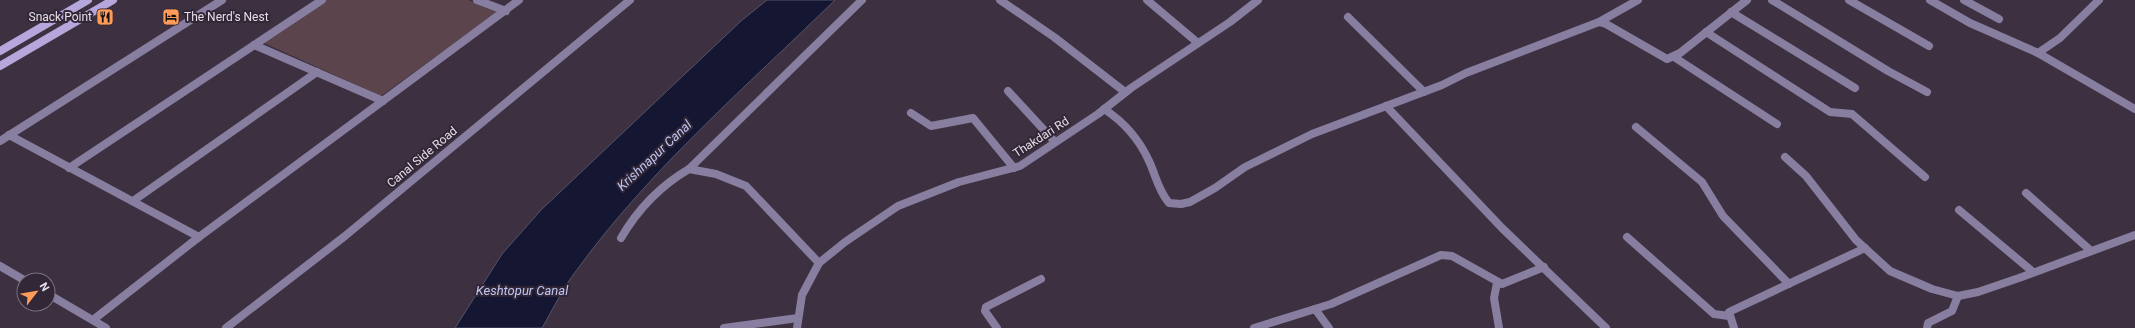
<svg xmlns="http://www.w3.org/2000/svg" width="2135" height="328" viewBox="0 0 2135 328" font-family="Roboto,sans-serif">
  <style>
    .green { fill: #5c444d }
    .water { fill: #151732; stroke: #535369 }
    .lines { fill: none; stroke-linecap: round; stroke-linejoin: round }
    .minor { stroke: #877ea0; stroke-width: 8 }
    .tertiary { stroke: #877ea0; stroke-width: 8 }
    .secondary { stroke: #b5a7dc; stroke-width: 8 }
    .labels { text-anchor: middle; stroke-width: 4; stroke-linejoin: round; paint-order: stroke }
    .poi-label { font-size: 12px; fill: #e5dee8; stroke: #322737; text-anchor: end }
    .street-label { font-size: 12px; fill: #e5dee8; stroke: #322737 }
    .water-label { font-size: 13px; font-style: italic; fill: #bfc7f5; stroke: #322737 }
  </style>
  <rect width="100%" height="100%" fill="#3d3141"/>
  <polygon class="green" points="327,0 468,0 497,12 381,96 262,42"/>
  <path class="water" d="M767,0H835C746,87 650,169 576,271C563,288 553,309 542,328H455L502,254L541,210L741,21Z"/>
  <g class="lines">
    <g class="minor">
      <polyline points="477,0 506,11"/>
      <polyline points="1000,0 1054,37 1125,92"/>
      <polyline points="1147,0 1198,43"/>
      <polyline points="1772,0 1888,71 1927,92"/>
      <polyline points="1849,0 1929,46"/>
      <polyline points="1930,0 1970,23 2038,53 2135,109"/>
      <polyline points="1964,0 1999,19"/>
      <polyline points="1731,12 1855,88"/>
      <polyline points="1348,17 1424,92"/>
      <polyline points="1599,22 1638,0"/>
      <polyline points="1706,32 1830,112 1852,114 1925,177"/>
      <polyline points="254,45 383,101"/>
      <polyline points="2038,53 2060,38 2099,0"/>
      <polyline points="1674,57 1777,124"/>
      <polyline points="1008,91 1055,142"/>
      <polyline points="1386,106 1502,228 1606,328"/>
      <path d="M1104,109C1124,122 1139,139 1149,161C1156,176 1158,190 1169,203L1181,204L1190,202L1215,188L1245,167L1312,134L1442,85L1466,73L1599,22L1606,24L1667,59L1680,53L1747,0"/>
      <polyline points="911,113 931,126 973,118 1014,168"/>
      <polyline points="1636,127 1702,182 1723,216 1789,284"/>
      <polyline points="9,135 199,237"/>
      <polyline points="0,141 222,0"/>
      <polyline points="1785,157 1806,176 1856,240 1890,271 1932,289 1958,296 1978,292 2019,278 2135,235"/>
      <polyline points="69,168 322,0"/>
      <polyline points="2026,193 2090,250"/>
      <polyline points="133,201 317,72"/>
      <polyline points="1959,210 2033,272"/>
      <polyline points="1627,237 1714,314 1729,316"/>
      <path d="M621,238C638,209 660,186 689,169"/>
      <polyline points="819,263 746,186 716,174 689,169 862,0"/>
      <polyline points="1497,283 1494,298 1499,328"/>
      <polyline points="1315,309 1329,328"/>
      <polyline points="93,320 199,237 519,0"/>
      <polyline points="724,328 798,318"/>
      <polyline points="797,328 802,295 819,263 845,242 898,206 959,182 1020,166 1098,114 1131,88 1230,22 1258,0"/>
      <polyline points="997,328 985,311 986,307 1041,279"/>
      <polyline points="1254,328 1331,304 1441,255 1452,256 1502,284 1544,267"/>
      <polyline points="1734,328 1729,312 1865,248"/>
      <polyline points="1927,328 1928,323 1952,311 1958,296"/>
    </g>
    <g class="tertiary">
      <polyline points="0,266 24,280"/>
      <polyline points="48,294 106,328"/>
      <polyline points="226,328 345,236 630,0"/>
    </g>
    <g class="secondary">
      <polyline points="0,51 88,0"/>
      <polyline points="0,66 113,0"/>
    </g>
  </g>
  <defs>
    <g id="restaurant-square" transform="scale(0.9)"><rect x="-9" y="-9" width="18" height="18" rx="4" fill="#fe9b59" stroke="#322737"/><path d="M-5-6h1v4h1v-4h1v4h1v-4h1v5L-1.5 .5V6h-2V.5L-5-1ZM5-6V6H3V1.5H1.5Q1.5-4 5-6Z" fill="#111"/></g>
    <g id="hotel-square" transform="scale(0.9)"><rect x="-9" y="-9" width="18" height="18" rx="4" fill="#fe9b59" stroke="#322737"/><path d="M-6-4.5h1.5V1H6V5H4.5V3h-9V5H-6ZM-4 0a1.8 1.8 0 1 1 3.6 0ZM.5 0V-2.5h3Q6-2.5 6 0Z" fill="#111"/></g>
  </defs>
  <g fill-rule="evenodd">
    <use href="#restaurant-square" x="105" y="17"/>
    <use href="#hotel-square" x="171" y="17"/>
  </g>
  <g class="labels">
    <g class="poi-label">
      <text x="92" y="21">Snack Point</text>
      <text x="184" y="21" text-anchor="start">The Nerd's Nest</text>
    </g>
    <g class="street-label">
      <text transform="translate(1041 137) rotate(-33)" y="4">Thakdari Rd</text>
      <text transform="translate(422 157) rotate(-40)" y="4">Canal Side Road</text>
    </g>
    <g class="water-label">
      <text transform="translate(654 155) rotate(-43)" y="5">Krishnapur Canal</text>
      <text x="522" y="295">Keshtopur Canal</text>
    </g>
  </g>
  <g transform="translate(36 292) rotate(59)"><circle r="19" fill="#322737" stroke="#7a707e"/>
  <path d="M0-3L7 15L0 10L-7 15Z" fill="#fe9b59"/>
  <text y="-6" font-size="11" font-weight="bold" text-anchor="middle" fill="#e5dee8">N</text>
  </g>
</svg>
